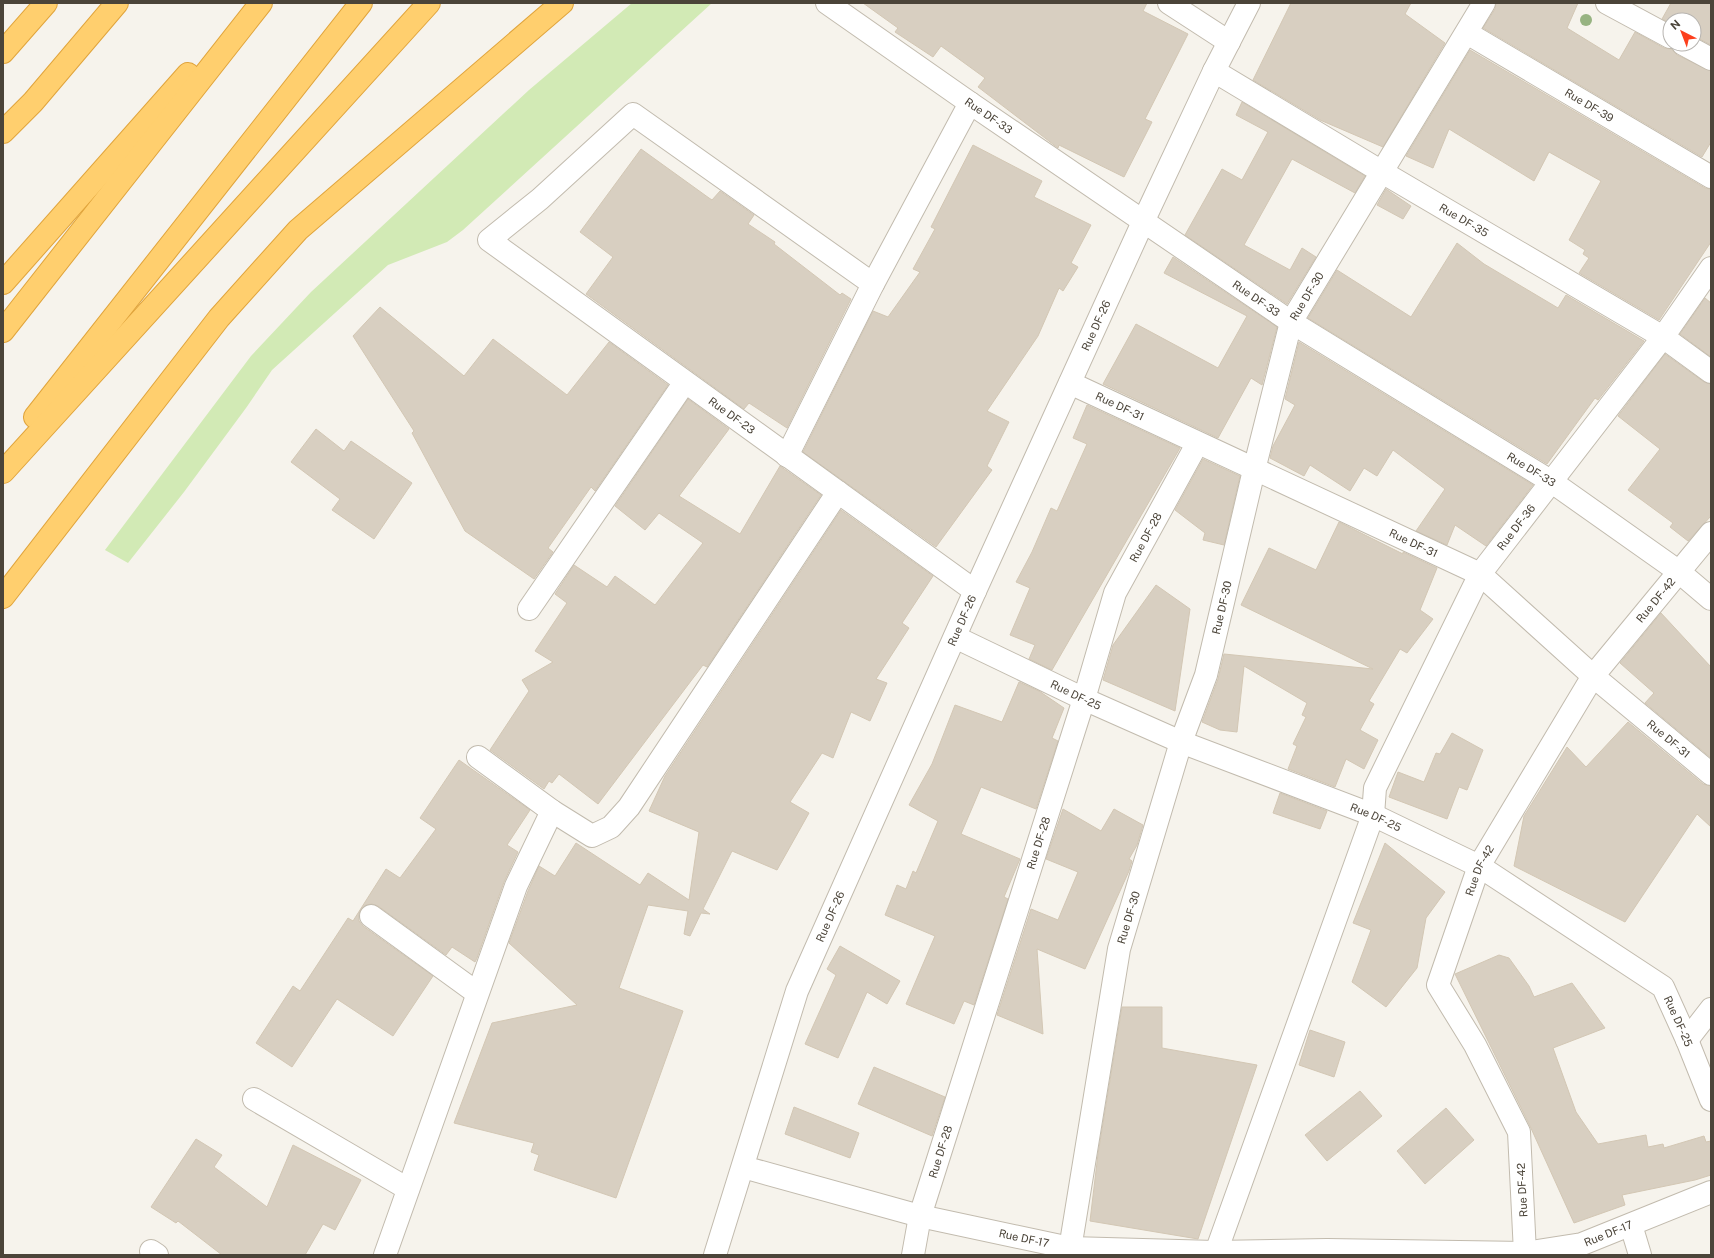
<svg xmlns="http://www.w3.org/2000/svg" width="1714" height="1258" viewBox="0 0 1714 1258" font-family="'Public Sans',sans-serif">
  <style>
    .green { fill: #d2eab5 }
    .building { fill: #d8cfc1; stroke: #d3c7b4 }
    .lines { fill: none; stroke-linecap: round; stroke-linejoin: round }
    .street-casing { stroke: #c2bbae; stroke-width: 24 }
    .highway-casing { stroke: #e0a43c; stroke-width: 24 }
    .street { stroke: #fff; stroke-width: 22 }
    .highway { stroke: #ffcf6e; stroke-width: 22 }
    .tree { fill: #97b381 }
    .labels { text-anchor: middle; stroke-width: 3; stroke-linejoin: round; paint-order: stroke }
    .street-label { font-size: 11px; fill: #4b4439; stroke: #fff }
  </style>
  <rect width="100%" height="100%" fill="#f6f3ec"/>
  <polygon class="green" points="632,3 712,3 463,230 447,242 388,265 272,370 246,408 184,492 128,563 105,550 251,356 311,292 529,90"/>
  <g class="building">
    <polygon points="863,3 1147,3 1143,11 1188,34 1145,119 1152,122 1124,177 1059,145 1058,148 978,87 985,78 941,46 933,57 895,32 898,28"/>
    <polygon points="1291,3 1411,3 1405,14 1445,43 1383,147 1320,120 1253,80"/>
    <polygon points="1496,3 1578,3 1567,28 1619,60 1635,32 1664,48 1672,49 1677,55 1711,71 1711,142 1702,157 1483,28 1495,9"/>
    <polygon points="1671,3 1711,3 1711,45 1694,36 1694,20 1670,20 1670,23 1662,19"/>
    <polygon points="1470,50 1705,188 1711,189 1711,242 1659,320 1579,273 1589,258 1583,254 1585,250 1569,240 1601,181 1549,152 1534,181 1449,129 1433,168 1406,156"/>
    <polygon points="1242,102 1365,176 1355,193 1292,159 1244,245 1290,270 1302,248 1316,257 1287,304 1185,235 1222,169 1242,180 1268,132 1236,115"/>
    <polygon points="973,145 1042,181 1034,197 1091,225 1071,263 1078,267 1063,291 1059,288 1038,336 987,411 1009,422 987,466 992,470 936,547 803,452 873,311 888,317 920,272 913,269 935,229 931,227"/>
    <polygon points="641,149 709,198 712,200 720,191 754,215 748,224 775,242 774,244 840,295 842,293 851,299 787,428 749,403 744,409 586,294 613,257 580,232"/>
    <polygon points="1386,189 1411,206 1403,219 1377,205"/>
    <polygon points="1457,243 1484,264 1558,308 1566,295 1644,341 1598,400 1595,398 1547,464 1308,318 1337,270 1411,317"/>
    <polygon points="1173,257 1277,327 1262,385 1251,378 1218,438 1103,384 1136,324 1218,368 1247,316 1164,273"/>
    <polygon points="1705,298 1711,303 1711,357 1680,334"/>
    <polygon points="380,307 464,376 493,339 567,395 609,342 668,385 595,491 591,487 548,548 553,552 534,579 465,531 412,433 414,431 353,336"/>
    <polygon points="1299,342 1533,485 1486,546 1455,525 1447,545 1416,531 1445,489 1393,450 1377,476 1364,468 1350,491 1310,465 1304,476 1270,458 1273,446 1295,405 1285,399"/>
    <polygon points="1665,354 1704,382 1711,384 1711,516 1688,541 1670,527 1673,523 1628,490 1660,449 1618,416"/>
    <polygon points="688,399 729,429 679,496 740,534 780,466 821,495 707,667 703,665 598,804 559,774 552,783 549,781 544,789 490,750 529,691 522,680 553,662 535,651 567,603 555,594 574,565 607,587 615,576 655,605 703,543 659,513 645,530 615,506"/>
    <polygon points="1087,405 1180,448 1052,670 1029,659 1035,645 1010,635 1030,588 1016,582 1032,552 1051,508 1057,511 1087,444 1073,438"/>
    <polygon points="316,429 344,451 351,441 412,483 374,539 332,510 340,499 291,462"/>
    <polygon points="1203,459 1240,476 1224,545 1203,540 1205,533 1175,510"/>
    <polygon points="841,510 933,576 902,623 909,628 876,679 887,683 870,721 851,712 833,758 822,753 790,802 809,813 777,870 732,851 703,909 710,914 701,913 690,936 684,934 688,911 648,905 619,988 683,1011 616,1198 534,1170 539,1155 531,1152 534,1143 454,1123 492,1023 577,1005 509,943 528,891 539,866 555,876 576,843 640,885 648,873 689,900 699,832 649,811 665,776"/>
    <polygon points="1339,522 1403,554 1403,552 1437,568 1420,610 1433,619 1407,653 1400,649 1369,701 1374,704 1360,730 1378,740 1364,769 1346,759 1335,787 1288,769 1297,746 1293,744 1306,717 1302,715 1307,703 1244,666 1237,732 1220,730 1202,722 1218,679 1224,654 1373,669 1241,605 1269,548 1316,570"/>
    <polygon points="1156,585 1190,609 1175,711 1103,680 1113,645"/>
    <polygon points="1661,613 1711,667 1711,758 1645,703 1654,693 1620,663"/>
    <polygon points="1019,682 1039,691 1064,708 1052,738 1058,741 1036,809 981,787 961,834 1020,859 1004,897 1008,899 974,1005 964,1001 954,1024 906,1004 935,936 885,915 897,885 906,889 913,871 916,873 938,821 909,805 932,764 955,705 1002,722"/>
    <polygon points="1628,722 1703,784 1711,786 1711,827 1697,814 1625,922 1514,866 1524,816 1567,747 1586,767"/>
    <polygon points="1452,733 1483,750 1467,790 1459,787 1447,819 1389,797 1398,772 1424,782 1436,753 1440,754"/>
    <polygon points="459,760 530,810 507,845 518,852 504,882 477,958 475,962 452,947 446,955 378,906 372,904 366,905 361,909 359,914 359,921 363,926 433,976 393,1036 337,999 292,1067 256,1043 293,986 300,991 348,918 353,921 386,869 400,878 436,829 420,818"/>
    <polygon points="1280,793 1327,811 1320,829 1273,813"/>
    <polygon points="1063,809 1101,831 1114,809 1143,825 1137,845 1129,859 1132,861 1129,871 1085,969 1037,949 1043,1034 997,1015 1031,909 1058,920 1078,872 1046,859"/>
    <polygon points="1385,843 1445,892 1426,918 1417,968 1386,1007 1352,982 1371,930 1353,923"/>
    <polygon points="840,946 900,981 887,1004 867,992 838,1058 805,1044 836,975 827,969"/>
    <polygon points="1499,955 1509,958 1529,986 1534,997 1572,983 1605,1028 1553,1048 1576,1112 1598,1144 1646,1135 1648,1147 1663,1144 1664,1148 1704,1136 1706,1142 1711,1141 1711,1175 1695,1180 1622,1195 1625,1205 1574,1223 1530,1126 1455,974"/>
    <polygon points="1122,1007 1162,1007 1162,1048 1257,1065 1198,1239 1090,1221 1098,1154"/>
    <polygon points="1310,1030 1345,1042 1334,1077 1299,1065"/>
    <polygon points="874,1067 945,1097 932,1136 858,1104"/>
    <polygon points="1360,1091 1382,1116 1327,1161 1305,1135"/>
    <polygon points="794,1107 859,1133 850,1158 785,1134"/>
    <polygon points="1446,1108 1474,1140 1425,1184 1397,1151"/>
    <polygon points="196,1139 222,1155 214,1167 267,1207 293,1145 361,1180 335,1230 323,1224 305,1255 222,1255 178,1221 176,1223 151,1207"/>
  </g>
  <g class="lines">
    <g class="street-casing">
      <g id="street">
        <path id="s1" d="M827,3L970,103L1291,322L1552,482L1678,571L1711,599"/>
        <polyline points="1169,3 1229,42"/>
        <polyline points="1607,3 1670,37"/>
        <path id="s2" d="M1467,33L1711,177"/>
        <polyline points="1683,44 1711,59"/>
        <path id="s3" d="M1214,71L1382,172L1663,337L1711,372"/>
        <path id="s4" d="M873,284L633,114L540,199L489,240L975,591"/>
        <path id="s5" d="M1070,383L1480,574L1593,676L1711,774"/>
        <polyline points="787,456 873,284 970,103"/>
        <polyline points="529,609 685,382"/>
        <path id="s6" d="M955,637L1084,699L1181,742L1373,815L1479,866L1663,987L1687,1040L1711,1100"/>
        <polyline points="478,757 552,811 592,836 611,827 629,807 838,492"/>
        <polyline points="371,916 477,993"/>
        <polyline points="1687,1040 1711,1009"/>
        <polyline points="254,1099 408,1189"/>
        <path id="s7" d="M743,1167L920,1216L1070,1248L1215,1252L1327,1250L1525,1253L1582,1244L1711,1192"/>
        <polyline points="1631,1225 1640,1255"/>
        <polyline points="151,1251 157,1255"/>
        <path id="s8" d="M1525,1253L1519,1132L1475,1045L1438,985L1479,866L1593,676L1711,533"/>
        <polyline points="385,1255 516,886 552,811"/>
        <path id="s9" d="M715,1255L797,991L975,591L1143,222L1214,71L1249,3"/>
        <path id="s10" d="M913,1255L920,1216L1084,699L1115,593L1197,444"/>
        <path id="s11" d="M1069,1255L1119,949L1181,742L1206,675L1254,470L1291,322L1484,3"/>
        <path id="s12" d="M1215,1255L1373,815L1375,788L1480,574L1663,337L1711,268"/>
      </g>
    </g>
    <g class="highway-casing">
      <g id="highway">
        <polyline points="3,52 46,3"/>
        <polyline points="3,132 33,102 117,3"/>
        <polyline points="3,283 188,74"/>
        <polyline points="3,331 261,3"/>
        <polyline points="35,417 361,3"/>
        <polyline points="3,472 429,3"/>
        <polyline points="3,597 219,318 298,230 562,3"/>
      </g>
    </g>
    <use href="#street" class="street"/>
    <use href="#highway" class="highway"/>
  </g>
  <circle class="tree" cx="1586" cy="20" r="6"/>
  <g class="labels">
    <g class="street-label">
      <text dy="4" stroke="none"><textPath href="#s2" startOffset="142">Rue DF-39</textPath></text>
      <text dy="4" stroke="none"><textPath href="#s1" startOffset="197">Rue DF-33</textPath></text>
      <text dy="4" stroke="none"><textPath href="#s3" startOffset="291">Rue DF-35</textPath></text>
      <text dy="4" stroke="none"><textPath href="#s11" startOffset="991">Rue DF-30</textPath></text>
      <text dy="4" stroke="none"><textPath href="#s1" startOffset="521">Rue DF-33</textPath></text>
      <text dy="4" stroke="none"><textPath href="#s9" startOffset="1006">Rue DF-26</textPath></text>
      <text dy="4" stroke="none"><textPath href="#s5" startOffset="55">Rue DF-31</textPath></text>
      <text dy="4" stroke="none"><textPath href="#s4" startOffset="785">Rue DF-23</textPath></text>
      <text dy="4" stroke="none"><textPath href="#s1" startOffset="845">Rue DF-33</textPath></text>
      <text dy="4" stroke="none"><textPath href="#s12" startOffset="792">Rue DF-36</textPath></text>
      <text dy="4" stroke="none"><textPath href="#s10" startOffset="756">Rue DF-28</textPath></text>
      <text dy="4" stroke="none"><textPath href="#s5" startOffset="379">Rue DF-31</textPath></text>
      <text dy="4" stroke="none"><textPath href="#s8" startOffset="735">Rue DF-42</textPath></text>
      <text dy="4" stroke="none"><textPath href="#s11" startOffset="667">Rue DF-30</textPath></text>
      <text dy="4" stroke="none"><textPath href="#s9" startOffset="682">Rue DF-26</textPath></text>
      <text dy="4" stroke="none"><textPath href="#s6" startOffset="134">Rue DF-25</textPath></text>
      <text dy="4" stroke="none"><textPath href="#s5" startOffset="703">Rue DF-31</textPath></text>
      <text dy="4" stroke="none"><textPath href="#s6" startOffset="458">Rue DF-25</textPath></text>
      <text dy="4" stroke="none"><textPath href="#s10" startOffset="431">Rue DF-28</textPath></text>
      <text dy="4" stroke="none"><textPath href="#s8" startOffset="411">Rue DF-42</textPath></text>
      <text dy="4" stroke="none"><textPath href="#s9" startOffset="358">Rue DF-26</textPath></text>
      <text dy="4" stroke="none"><textPath href="#s11" startOffset="343">Rue DF-30</textPath></text>
      <text dy="4" stroke="none"><textPath href="#s6" startOffset="830">Rue DF-25</textPath></text>
      <text dy="4" stroke="none"><textPath href="#s10" startOffset="107">Rue DF-28</textPath></text>
      <text transform="translate(1522 1190) rotate(-93)" y="4">Rue DF-42</text>
      <text dy="4" stroke="none"><textPath href="#s7" startOffset="878">Rue DF-17</textPath></text>
      <text dy="4" stroke="none"><textPath href="#s7" startOffset="290">Rue DF-17</textPath></text>
    </g>
  </g>
  <rect width="1714" height="1258" fill="none" stroke="#4b4439" stroke-width="8"/>
  <g transform="translate(1682 32) rotate(318)"><circle r="19" fill="#ffffff" stroke="#b7b4b0"/>
  <path d="M0-3L7 15L0 10L-7 15Z" fill="#fc3f1d"/>
  <text y="-6" font-size="11" font-weight="bold" text-anchor="middle" fill="#4b4439">N</text>
  </g>
</svg>
